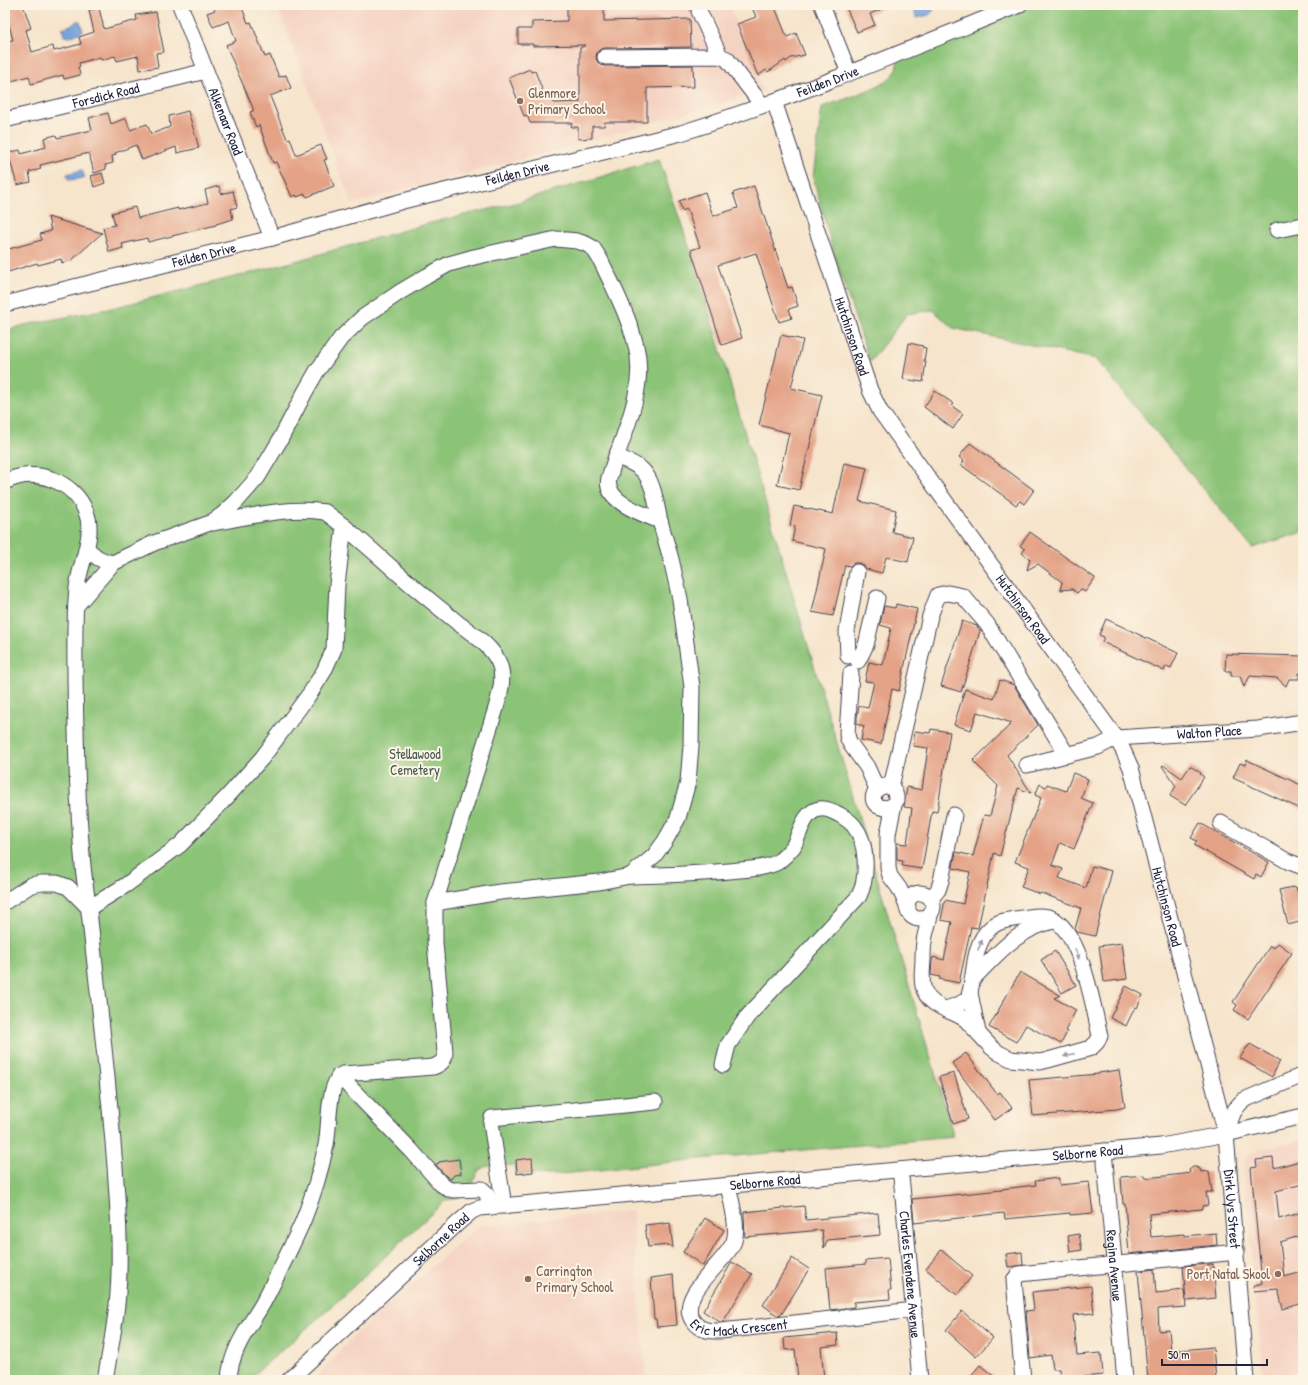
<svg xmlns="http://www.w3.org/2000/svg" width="1308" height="1385" viewBox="0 0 1308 1385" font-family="'Patrick Hand',sans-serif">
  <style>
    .built { fill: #f5d3c2 }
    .green { fill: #8bc377; stroke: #567259 }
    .water { fill: #73a1dc; stroke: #4a628c }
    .building { fill: #e4a387 }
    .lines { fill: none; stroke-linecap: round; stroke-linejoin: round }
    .minor-casing { stroke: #423f51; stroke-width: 17 }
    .minor { stroke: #fff; stroke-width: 15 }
    .oneway { fill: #9c9ca7 }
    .education-dot { fill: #8d6e63; stroke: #fcf5e5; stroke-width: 1.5 }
    .labels { text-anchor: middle; stroke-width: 4; stroke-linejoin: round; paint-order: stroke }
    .street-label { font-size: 14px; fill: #22223b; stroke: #fcf5e5 }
    .education-label { font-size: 14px; fill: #785e54; stroke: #fcf5e5; text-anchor: start }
    .park-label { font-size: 14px; fill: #475a50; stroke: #fcf5e5 }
  </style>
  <rect width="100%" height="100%" fill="#fcf5e5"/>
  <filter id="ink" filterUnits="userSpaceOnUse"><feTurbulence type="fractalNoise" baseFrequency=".025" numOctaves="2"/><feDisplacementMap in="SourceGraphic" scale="8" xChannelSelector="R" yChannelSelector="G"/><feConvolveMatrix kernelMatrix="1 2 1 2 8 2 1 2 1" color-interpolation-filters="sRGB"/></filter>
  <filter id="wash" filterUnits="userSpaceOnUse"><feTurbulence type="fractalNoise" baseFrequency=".012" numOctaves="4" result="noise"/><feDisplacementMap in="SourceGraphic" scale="16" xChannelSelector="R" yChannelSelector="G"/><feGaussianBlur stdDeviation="0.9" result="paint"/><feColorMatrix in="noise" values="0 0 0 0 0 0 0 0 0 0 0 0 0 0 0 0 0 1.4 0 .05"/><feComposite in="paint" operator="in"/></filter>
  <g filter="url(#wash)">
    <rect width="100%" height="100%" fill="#f6e4cb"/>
    <g class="built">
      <polygon points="277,5 729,5 763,91 561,149 352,204"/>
      <polygon points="1303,1139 1303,1380 1263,1380 1244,1168 1246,1160 1251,1152"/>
      <polygon points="632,1211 646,1380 314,1380 356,1333 480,1225"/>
    </g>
    <g class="green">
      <path d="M1037,5H1303V532L1252,548L1096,359L953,328L933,310L907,314L870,362L836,261L813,177L822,107C839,101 878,89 891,77C896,73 897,64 899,57Z"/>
      <path d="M659,159L692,255L954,1137L701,1159L554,1175L516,1174L514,1166C508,1164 501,1165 495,1165C468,1167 481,1183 463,1195C459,1198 451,1199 445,1201L330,1308L248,1380H5V331L24,325L108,309L274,267L430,223L512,204Z"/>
    </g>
    <g class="water">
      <polygon points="923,5 932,5 934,10 929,15 916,18 914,9"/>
      <polygon points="76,21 80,21 83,31 70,37 64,36 62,28 74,24"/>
      <polygon points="82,170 85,178 69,180 67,174"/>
    </g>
    <g id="blocks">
      <g class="building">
        <polygon points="5,5 23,5 31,28 26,30 32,52 53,46 54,51 81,44 79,37 94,32 89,10 99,8 104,29 137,20 136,15 156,12 164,52 156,53 158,67 140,70 138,56 117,61 115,56 101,60 100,57 79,63 80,67 78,67 80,75 64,79 63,75 31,84 29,76 5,83 5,41 13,40 7,17 5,18"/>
        <polygon points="216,5 241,5 248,23 251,22 265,57 270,55 279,77 286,75 291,88 270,96 287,139 290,138 296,155 321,145 327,159 324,160 334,186 307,197 305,194 297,197 296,195 292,197 276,162 273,163 259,125 256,127 250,112 253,111 253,108 226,45 236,41 229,21 213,27 207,13 215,10 214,8 217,7"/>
        <polygon points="567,5 604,5 604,21 690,19 691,47 605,48 601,49 597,52 596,57 597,61 600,65 605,66 693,65 694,87 647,88 647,122 605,122 604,126 592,126 592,138 578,139 578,127 571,127 572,123 530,123 527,115 524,116 509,78 530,69 531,72 535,71 545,97 555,103 580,102 580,48 586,45 533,46 533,44 518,44 518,29 532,29 532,22 567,21"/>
        <polygon points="751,5 774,5 787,37 796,33 805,55 791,58 786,62 785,60 768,72 766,70 758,76 737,24 756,17"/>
        <polygon points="845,5 891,5 870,14 875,25 857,32"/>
        <polygon points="188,111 199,148 177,153 176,147 142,160 136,145 115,153 116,155 112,156 113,163 105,165 106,169 94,173 89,153 40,165 41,169 29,172 31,182 17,185 8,153 20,150 21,154 46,147 44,138 56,135 57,138 92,130 89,118 108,113 111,124 126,118 130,130 147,124 151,134 170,127 169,116"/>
        <polygon points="102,173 105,183 94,187 91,176"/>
        <polygon points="219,186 221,194 233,191 237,207 231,209 233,219 216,224 216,225 148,242 147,238 122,244 123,248 109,252 103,228 115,225 112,213 135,207 138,218 178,208 178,210 208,203 205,190"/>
        <polygon points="754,186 788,288 792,287 798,306 789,309 792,318 779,322 756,253 718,265 742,338 722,345 691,250 700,247 687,209 682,211 679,201 705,192 713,216 738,208 733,193"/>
        <polygon points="48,217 102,233 72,260 62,263 61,259 38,265 37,263 5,273 5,250 42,240 40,234 51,231"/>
        <polygon points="781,335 803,340 791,388 822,395 799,490 777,485 789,433 759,425"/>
        <polygon points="909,343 923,346 922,347 926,348 924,361 926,361 923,382 903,379"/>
        <polygon points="935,391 954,404 952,406 963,414 953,429 924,407"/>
        <polygon points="970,443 1034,490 1024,504 1020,501 1016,505 961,465 964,461 959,457"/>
        <polygon points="844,463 867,468 859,501 896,510 892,532 913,537 908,562 886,557 882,573 866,569 863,565 859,563 854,563 850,566 845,565 833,616 812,612 826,549 792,541 795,526 790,525 794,506 833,514"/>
        <polygon points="1030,532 1095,578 1085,592 1081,589 1077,593 1072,589 1060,590 1062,582 1038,564 1027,570 1030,559 1022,553 1025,549 1020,546"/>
        <polygon points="896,604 917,609 899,691 892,689 881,744 861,740 864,726 857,724 857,717 859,706 868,708 874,682 865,681 869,662 883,665 891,628 880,625 884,606 895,608"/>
        <polygon points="1106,619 1178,653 1171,668 1166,666 1164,671 1102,642 1104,637 1099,635"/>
        <polygon points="962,621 977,626 980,631 961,692 941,686"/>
        <polygon points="1226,654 1303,656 1303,674 1299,673 1299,679 1289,679 1286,686 1277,678 1250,676 1244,687 1240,676 1231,676 1231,671 1225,671"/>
        <polygon points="1000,680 1014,685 1038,725 1007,755 1031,793 1018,788 1000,856 994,853 978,928 971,927 959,983 939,979 940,977 931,975 932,961 933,957 944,960 952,922 941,920 945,900 963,904 970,872 953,868 956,852 973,856 984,815 990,816 998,786 973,761 1012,723 977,712 971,730 954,725 965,689 994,699"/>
        <polygon points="931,729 950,732 937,812 932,811 922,869 902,866 903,861 897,860 897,843 907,844 912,808 904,807 907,787 922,790 928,748 913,746 915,731 930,733"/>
        <polygon points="1247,760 1303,786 1303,810 1233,778 1240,763 1245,765"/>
        <polygon points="1163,765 1182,778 1190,766 1201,773 1200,774 1204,777 1185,805 1170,796 1176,786 1162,766"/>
        <polygon points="1073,773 1088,779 1081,798 1093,803 1074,849 1060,843 1052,865 1063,869 1059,878 1086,888 1092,866 1112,871 1095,936 1077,932 1075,929 1081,908 1041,893 1040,894 1021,887 1029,867 1015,862 1041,798 1035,795 1040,784 1046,787 1047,784 1066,791"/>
        <polygon points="1200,823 1269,862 1261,877 1256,874 1254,879 1194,845 1197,841 1191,838"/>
        <polygon points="1292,887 1292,888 1296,887 1300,900 1303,899 1303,921 1288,925 1279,890"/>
        <polygon points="1122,943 1127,979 1104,982 1099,946"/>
        <polygon points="1278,943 1292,953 1248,1019 1234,1010 1237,1005 1233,1002 1270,946 1274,948"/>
        <polygon points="1055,951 1076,985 1062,993 1041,960"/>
        <polygon points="1020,972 1060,995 1054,998 1076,1010 1065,1031 1067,1032 1061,1044 1026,1025 1016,1042 989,1027"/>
        <polygon points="1126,986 1143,995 1137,1008 1135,1007 1126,1026 1110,1018"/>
        <polygon points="1250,1044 1280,1061 1272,1077 1240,1058 1247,1047 1248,1047"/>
        <polygon points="966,1053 997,1094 1000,1092 1012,1108 995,1120 952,1063"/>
        <polygon points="1119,1070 1125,1107 1117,1109 1033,1116 1029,1080 1099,1074 1099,1073"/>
        <polygon points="954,1073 968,1119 953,1124 939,1077"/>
        <polygon points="532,1158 533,1172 517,1174 516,1160"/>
        <polygon points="1273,1158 1274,1168 1303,1160 1303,1184 1276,1191 1279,1219 1303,1212 1303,1235 1280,1242 1284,1277 1303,1272 1303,1303 1283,1309 1278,1289 1254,1291 1253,1286 1262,1283 1251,1168 1257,1167 1256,1160"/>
        <polygon points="459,1159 461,1174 454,1175 451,1179 447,1177 436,1165 436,1164 439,1163 439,1162"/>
        <polygon points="1193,1167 1196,1167 1200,1169 1201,1172 1209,1171 1212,1192 1206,1192 1208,1205 1202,1206 1202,1209 1149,1214 1151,1237 1184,1234 1184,1236 1216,1233 1217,1245 1129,1254 1125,1204 1123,1204 1121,1177 1144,1175 1145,1178 1184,1174 1190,1173 1189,1170"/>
        <polygon points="1059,1178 1059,1185 1089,1182 1093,1213 1070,1215 1070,1213 1005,1219 1004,1213 914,1223 912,1199 1002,1190 1002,1189 1036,1185 1035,1181"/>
        <polygon points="804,1206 806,1220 878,1213 880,1235 828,1240 824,1248 822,1230 745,1237 744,1212"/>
        <polygon points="705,1218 724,1230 703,1266 683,1252"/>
        <polygon points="663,1223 663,1224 670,1223 673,1248 669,1245 648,1247 645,1225"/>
        <polygon points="1079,1234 1082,1250 1070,1252 1068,1236"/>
        <polygon points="941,1250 972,1276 957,1295 926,1269"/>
        <polygon points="1022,1252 1023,1265 1008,1267 1006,1254"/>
        <polygon points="792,1258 809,1269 781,1315 778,1316 763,1305"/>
        <polygon points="887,1258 888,1259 891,1290 889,1290 890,1299 854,1302 854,1307 830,1310 826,1268 866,1264 866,1260"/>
        <polygon points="732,1262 752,1274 723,1322 720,1322 703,1311"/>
        <polygon points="1213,1264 1216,1298 1186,1301 1183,1266"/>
        <polygon points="1154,1269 1156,1293 1184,1290 1186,1307 1158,1309 1159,1331 1169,1330 1171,1351 1213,1347 1216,1380 1148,1380 1138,1271"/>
        <polygon points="673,1275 677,1325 657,1327 656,1319 654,1319 651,1278"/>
        <polygon points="1091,1286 1094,1313 1073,1315 1077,1355 1101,1353 1103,1375 1060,1379 1059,1369 1053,1369 1051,1355 1030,1358 1026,1311 1034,1310 1032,1292"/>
        <polygon points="962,1311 993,1338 976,1357 946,1330"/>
        <polygon points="837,1333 838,1345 821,1347 824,1379 798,1380 795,1349 785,1350 784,1338"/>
        <polygon points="980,1365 998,1380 967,1380"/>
      </g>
    </g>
  </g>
  <g filter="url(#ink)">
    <use href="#blocks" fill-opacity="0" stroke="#423f51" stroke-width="1"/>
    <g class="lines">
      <g class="minor-casing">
        <g id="minor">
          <path id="s1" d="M180,5L272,238"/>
          <polyline points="822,5 849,73"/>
          <polyline points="699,11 720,56"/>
          <polyline points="605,57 720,56 727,59 762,105"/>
          <path id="s2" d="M774,101L870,390L880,411L1116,738L1123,750L1131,768L1226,1134L1246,1380"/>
          <path id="s3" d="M5,120L206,71"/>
          <polyline points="1277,230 1303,225"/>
          <path id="s4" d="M5,304L272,238L403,201L681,133C796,97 907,50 1019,5"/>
          <path d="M616,456C624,460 634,463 641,469C654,480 656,505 660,521"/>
          <path d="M5,482C35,466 74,481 86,512C96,535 79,565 77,588C74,617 75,647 75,676C76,739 77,803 83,866C85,887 89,908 91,929C100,1008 109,1087 115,1167C118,1208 121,1251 118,1293C116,1322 110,1351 105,1380"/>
          <path d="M213,523C249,517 288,506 325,512C359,536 388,566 420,592C433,603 446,613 458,623C473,634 492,646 499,663C505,678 500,693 496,708L435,903"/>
          <path d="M87,549L98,558L105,561L113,563L154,543L210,523L222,515L236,502L258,477L280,440L305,392L317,371L341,338L362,318L400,292L427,276L449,264L474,257L556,239L577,241L586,244L593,248L600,259C613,286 629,317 636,346C645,382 630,419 618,452C614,461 612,469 609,478C603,501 643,514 660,521L671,559L680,599L692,687L691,746L688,782L678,818L665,841L654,856L630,876L599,882L500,892L435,903V943L445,1052C445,1061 441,1064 433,1067L343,1074L339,1076L411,1150L441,1184L448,1189L453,1190L482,1189L487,1194L490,1207"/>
          <polyline points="76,606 113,563"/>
          <polyline points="848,656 847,631 857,572"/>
          <polyline points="858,661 866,645 877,598"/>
          <path d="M851,673L847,734L848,739L851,745L867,767L877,789C861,811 903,815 895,793C892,784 883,785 877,789"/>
          <path id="s5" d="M1027,765L1098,747L1116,738L1258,729L1303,722"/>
          <polyline points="891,787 930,616 938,595 948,593 963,596 987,624 1067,755"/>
          <polyline points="894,804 888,834 888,868 890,876 899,888 908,907"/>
          <polyline points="1221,823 1287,861 1303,867"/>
          <path d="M630,876C666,875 703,874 739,870C752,869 766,868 778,862C783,858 789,852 793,847C800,835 803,811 820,809C827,808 834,812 840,815C845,818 850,821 854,826C868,843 868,877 859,896L747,1017L728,1045L723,1065"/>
          <circle cx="920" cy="906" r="13"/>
          <polyline points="931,898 938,890 941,881 954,815"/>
          <polyline points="5,902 31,885 42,883 57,883 68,887 89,908 126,885 180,845 227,797 262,758 311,692 324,671 334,649 337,585 344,526"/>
          <path d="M930,914C929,924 925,932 924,942C923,948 923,954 923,960C922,976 919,992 934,1003C944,1010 955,1013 965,1019L991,1047L999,1053L1011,1059L1040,1062L1048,1060L1091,1048L1097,1042L1100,1036C1093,1005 1081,929 1049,917C1040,914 1030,917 1022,918C1004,920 993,921 983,937C972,956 975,979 968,999L958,1005L945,1009"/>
          <path d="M972,980C996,955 1017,929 1054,921"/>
          <polyline points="970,993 978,1032"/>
          <path d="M1227,1133C1231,1120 1232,1109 1244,1100L1303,1075"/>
          <path id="s6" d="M1104,1151L1125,1380"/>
          <path id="s7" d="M900,1170L902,1186L920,1380"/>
          <path id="s8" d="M728,1186C731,1200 739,1227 734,1241C727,1262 675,1296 693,1321C700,1331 710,1331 721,1331L914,1310"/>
          <polyline points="504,1206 491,1123 492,1118 655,1102"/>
          <path d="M229,1380C230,1351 249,1327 263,1303C277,1276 291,1248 303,1221C313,1196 321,1170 326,1145C330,1124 327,1094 339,1076"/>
          <path id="s9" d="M289,1380L458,1223L472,1211L479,1208L1161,1146L1226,1134L1303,1116"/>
          <polyline points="1023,1380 1014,1280 1019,1274 1237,1252"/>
        </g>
      </g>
      <use href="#minor" class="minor"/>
    </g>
    <defs><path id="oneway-solid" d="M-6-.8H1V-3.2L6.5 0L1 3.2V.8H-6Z"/></defs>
    <g class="oneway">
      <use href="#oneway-solid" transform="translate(980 945) rotate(-67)"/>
      <use href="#oneway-solid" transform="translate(1077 954) rotate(70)"/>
      <use href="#oneway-solid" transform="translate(1069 1055) rotate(165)"/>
    </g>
  </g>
  <g class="education-dot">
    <circle cx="520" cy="101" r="4"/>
    <circle cx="1278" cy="1274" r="4"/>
    <circle cx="528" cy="1279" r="4"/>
  </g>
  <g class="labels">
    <g class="street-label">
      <text dy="5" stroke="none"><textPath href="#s4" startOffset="853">Feilden Drive</textPath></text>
      <text dy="5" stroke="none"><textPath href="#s3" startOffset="104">Forsdick Road</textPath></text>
      <text dy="5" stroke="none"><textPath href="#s1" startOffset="125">Alkenaar Road</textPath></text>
      <text dy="5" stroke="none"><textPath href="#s4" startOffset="529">Feilden Drive</textPath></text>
      <text dy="5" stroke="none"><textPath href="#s4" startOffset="205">Feilden Drive</textPath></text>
      <text dy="5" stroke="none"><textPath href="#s2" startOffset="248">Hutchinson Road</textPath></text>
      <text dy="5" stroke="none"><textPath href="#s2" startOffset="572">Hutchinson Road</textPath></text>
      <text dy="5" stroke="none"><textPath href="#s5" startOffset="187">Walton Place</textPath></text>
      <text dy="5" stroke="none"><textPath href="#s2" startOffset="908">Hutchinson Road</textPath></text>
      <text dy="5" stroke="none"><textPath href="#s9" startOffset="868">Selborne Road</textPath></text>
      <text dy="5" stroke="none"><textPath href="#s9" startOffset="544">Selborne Road</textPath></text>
      <text dy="5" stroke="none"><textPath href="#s2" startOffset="1218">Dirk Uys Street</textPath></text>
      <text dy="5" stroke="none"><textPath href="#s9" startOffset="207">Selborne Road</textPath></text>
      <text dy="5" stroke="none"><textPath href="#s6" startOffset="115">Regina Avenue</textPath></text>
      <text dy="5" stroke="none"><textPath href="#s7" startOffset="105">Charles Evendene Avenue</textPath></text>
      <text dy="5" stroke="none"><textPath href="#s8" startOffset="200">Eric Mack Crescent</textPath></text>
    </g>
    <g class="education-label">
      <text x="528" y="98">Glenmore<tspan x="528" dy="16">Primary School</tspan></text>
      <text x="536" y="1276">Carrington<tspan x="536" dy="16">Primary School</tspan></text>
      <text x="1270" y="1279" text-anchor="end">Port Natal Skool</text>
    </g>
    <g class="park-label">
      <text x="415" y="759">Stellawood<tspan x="415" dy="16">Cemetery</tspan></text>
    </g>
  </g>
  <rect width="1308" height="1385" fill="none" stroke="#fcf5e5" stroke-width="20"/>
  <path d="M1162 1359v6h105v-6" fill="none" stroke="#22223b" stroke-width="2"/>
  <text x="1168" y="1359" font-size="12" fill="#22223b" stroke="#fcf5e5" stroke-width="3" paint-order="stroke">50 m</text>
</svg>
